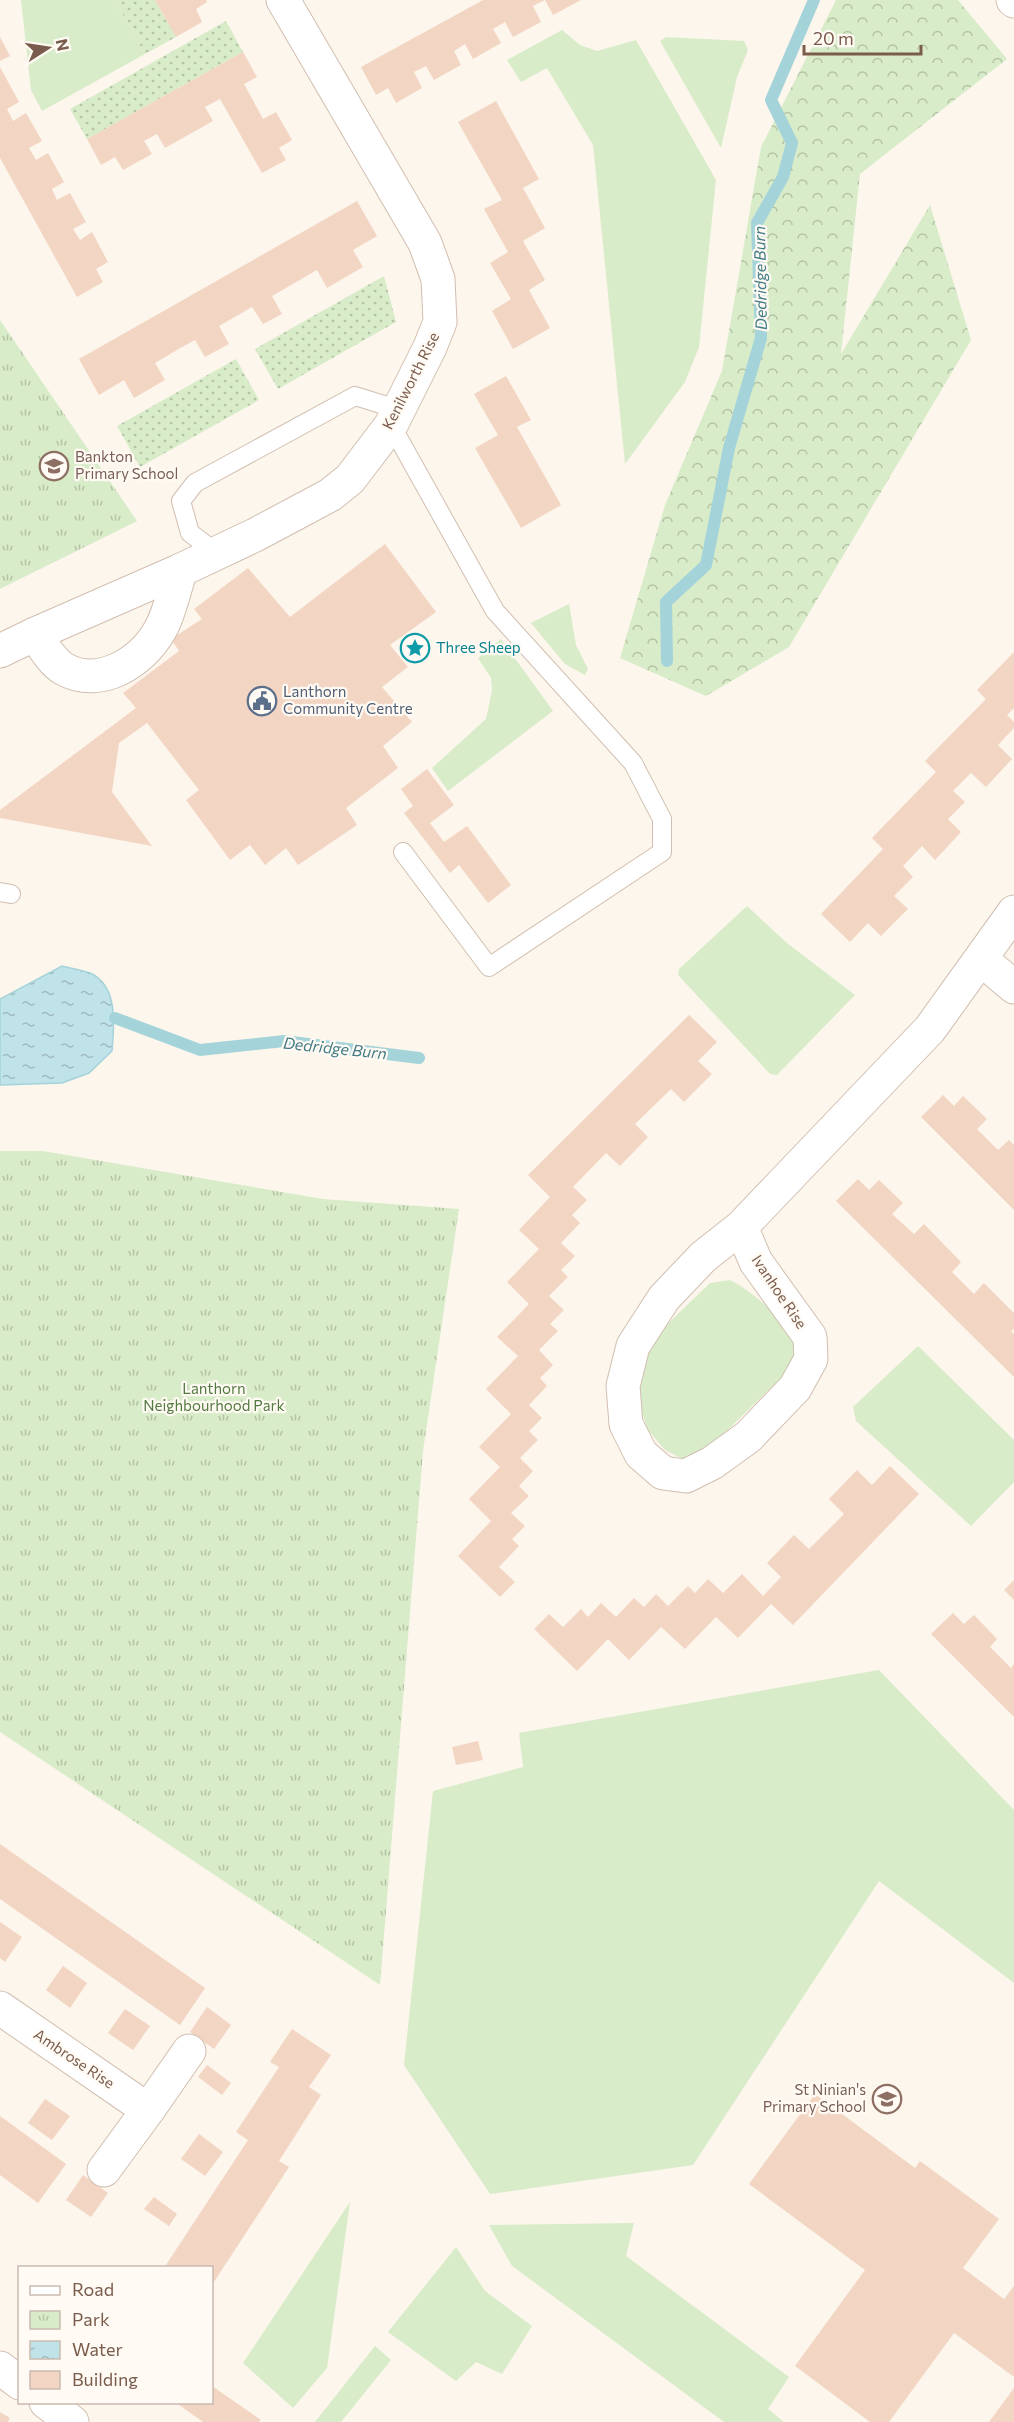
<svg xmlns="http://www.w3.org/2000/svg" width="1014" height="2422" viewBox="0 0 1014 2422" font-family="Commissioner,sans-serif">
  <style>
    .grass { fill: #d8ecc9 }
    .forest { fill: url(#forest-crowns) }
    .park { fill: url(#park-tufts) }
    .garden { fill: url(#garden-dots) }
    .water { fill: url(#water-ripples); stroke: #a5d3da; stroke-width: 1.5 }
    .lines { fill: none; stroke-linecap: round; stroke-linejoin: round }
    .stream { stroke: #a5d3da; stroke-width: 12 }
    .building { fill: #f3d5c3 }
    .lane-casing { stroke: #d1beb0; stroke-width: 20 }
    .street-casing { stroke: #d1beb0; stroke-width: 35 }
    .secondary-casing { stroke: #d6c0b0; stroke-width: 35 }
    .lane { stroke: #fff; stroke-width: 18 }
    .street { stroke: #fff; stroke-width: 33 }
    .secondary { stroke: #fff; stroke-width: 33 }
    .labels { text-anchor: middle; stroke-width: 4.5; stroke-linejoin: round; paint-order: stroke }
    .street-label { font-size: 15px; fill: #7a5c4d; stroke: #fffaf3 }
    .education-label { font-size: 15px; fill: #785e54; stroke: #fffaf3; text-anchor: start }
    .culture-label { font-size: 15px; fill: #0d838f; stroke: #fffaf3; text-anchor: start }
    .service-label { font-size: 15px; fill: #4e5e75; stroke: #fffaf3; text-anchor: start }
    .park-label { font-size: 15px; fill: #537a41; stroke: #fffaf3 }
    .water-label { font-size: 16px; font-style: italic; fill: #437c86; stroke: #fffaf3 }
  </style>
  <defs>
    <pattern id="forest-crowns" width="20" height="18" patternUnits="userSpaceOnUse" patternTransform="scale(1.5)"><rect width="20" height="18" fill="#d8ecc9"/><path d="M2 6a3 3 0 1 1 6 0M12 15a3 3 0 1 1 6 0" fill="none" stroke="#b4c2a5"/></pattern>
    <pattern id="park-tufts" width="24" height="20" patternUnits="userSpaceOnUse" patternTransform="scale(1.5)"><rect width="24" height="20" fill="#d8ecc9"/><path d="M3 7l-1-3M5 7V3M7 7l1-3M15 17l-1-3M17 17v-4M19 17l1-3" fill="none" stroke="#b4c2a5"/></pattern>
    <pattern id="garden-dots" width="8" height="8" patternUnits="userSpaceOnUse" patternTransform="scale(1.5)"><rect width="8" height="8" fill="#d8ecc9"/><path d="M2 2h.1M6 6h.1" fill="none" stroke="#b4c2a5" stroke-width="1.8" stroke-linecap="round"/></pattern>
    <pattern id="water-ripples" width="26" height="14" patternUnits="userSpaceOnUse" patternTransform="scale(1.5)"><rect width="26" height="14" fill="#bfe3e8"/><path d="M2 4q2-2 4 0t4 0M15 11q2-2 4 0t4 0" fill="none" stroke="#a0bbbe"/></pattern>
  </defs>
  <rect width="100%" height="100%" fill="#fdf6ec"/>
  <g class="grass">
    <polygon points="21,0 115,0 145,54 42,111 31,90"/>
    <polygon points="562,30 580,45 597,51 636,40 716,180 699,347 685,382 625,464 593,145 547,68 521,82 507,60"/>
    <polygon points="666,37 744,41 748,50 737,77 721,148 660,41"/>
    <polygon points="569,604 576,645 588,669 585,675 565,664 531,623"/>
    <polygon points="501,639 553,711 448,791 432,768 486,719 492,690 491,678 478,658"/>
    <polygon points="747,906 787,943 855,995 777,1075 770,1074 678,975 679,969"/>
    <path d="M730,1280C747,1288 781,1316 791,1333C798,1345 795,1358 790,1369L701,1456L683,1459L665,1450L647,1429L639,1401L640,1371L653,1338L710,1283Z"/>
    <polygon points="918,1346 1014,1440 1014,1482 971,1526 856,1421 853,1407"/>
    <polygon points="879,1670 1014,1810 1014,1983 879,1881 693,2165 490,2194 404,2065 433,1791 523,1767 519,1733"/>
    <polygon points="350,2202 327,2368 293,2408 243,2363"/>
    <polygon points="634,2223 626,2256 789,2377 768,2409 784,2422 724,2422 512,2266 489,2225"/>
    <polygon points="456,2247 485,2291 532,2326 502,2374 476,2362 456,2381 388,2332"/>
    <polygon points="375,2346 391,2360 341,2422 315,2422"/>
  </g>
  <polygon class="forest" points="836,0 958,0 1007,59 860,174 841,354 930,205 971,340 789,647 706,696 620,658 665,505 722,371 761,147"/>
  <g class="park">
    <polygon points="0,320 137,521 0,589"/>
    <polygon points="0,1151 43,1151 323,1199 459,1209 423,1451 380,1985 0,1732"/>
  </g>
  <g class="garden">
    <polygon points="115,0 155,0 176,37 145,54"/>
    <polygon points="226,21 243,52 87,139 70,109"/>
    <polygon points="384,276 396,322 278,389 255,349"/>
    <polygon points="236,359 259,400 140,467 117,426"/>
  </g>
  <path class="water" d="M62,966C71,968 81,970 90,973C119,986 114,1026 112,1051L89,1073L62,1083L0,1085V999Z"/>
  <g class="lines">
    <g class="stream">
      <polyline points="667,661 666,602 706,565 729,448 761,338 757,223 783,177 792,143 771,100 814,0"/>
      <polyline points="115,1018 200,1050 284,1041 419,1058"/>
    </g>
  </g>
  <g class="building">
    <polygon points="155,0 206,0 207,2 196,9 202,22 176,37"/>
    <polygon points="483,0 581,0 553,15 545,0 533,6 541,22 513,37 505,22 493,29 501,43 473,59 465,44 454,51 461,65 434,80 426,66 414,72 422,88 396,103 388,88 376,95 361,67"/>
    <polygon points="0,37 10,56 0,61"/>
    <polygon points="243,52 257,77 244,84 263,119 276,112 292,140 279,148 286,160 262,173 220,99 205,107 213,121 165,148 157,134 144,141 152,154 123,170 115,157 101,165 87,139"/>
    <polygon points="0,67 19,102 7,109 13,121 26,113 42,141 29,148 36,160 48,153 64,182 52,189 57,200 70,193 86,222 73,229 80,240 92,232 108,262 96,269 103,282 77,297 0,158"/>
    <polygon points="496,101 539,179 523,188 545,228 523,241 545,280 529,290 550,328 513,349 492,311 511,299 490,263 508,252 484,209 502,200 458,122"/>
    <polygon points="357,201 377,236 353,250 363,267 327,288 317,270 272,296 282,314 263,324 252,307 219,326 229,344 205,357 195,340 182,347 155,363 165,380 134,398 124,380 99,395 79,359"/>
    <polygon points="506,376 531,420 517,427 561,505 521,528 475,448 498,435 474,394"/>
    <polygon points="385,544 436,612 390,645 408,667 382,687 412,722 383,746 398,768 346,808 357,825 298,865 286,848 265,865 250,845 230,860 186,800 199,790 147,723 119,743 112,792 152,846 0,818 0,810 136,708 123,693 179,651 171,639 202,619 194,609 248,568 290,617"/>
    <polygon points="1014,652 1014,708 1007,715 1014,722 1014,728 998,745 1012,759 986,787 971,773 953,791 965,802 948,819 961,832 935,860 922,846 903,866 913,877 894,896 908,909 881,936 868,923 850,942 821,914 883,849 872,838 936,772 925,761 986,699 977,690"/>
    <polygon points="427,769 454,805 430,823 444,842 467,826 511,885 488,903 459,865 450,873 404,813 413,806 401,789"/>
    <polygon points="689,1015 717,1042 698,1061 712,1074 684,1102 671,1089 635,1124 648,1137 620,1166 606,1153 573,1187 587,1200 572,1215 580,1223 561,1243 575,1256 561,1270 568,1277 549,1296 564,1310 550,1324 558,1331 539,1350 553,1365 540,1378 547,1386 529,1405 542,1418 529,1431 538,1440 520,1458 533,1471 519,1486 529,1496 511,1513 525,1526 512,1539 519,1546 499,1567 515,1582 500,1597 458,1556 491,1521 469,1499 500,1467 479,1447 511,1414 486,1389 518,1356 497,1337 529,1304 507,1282 539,1249 519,1230 550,1197 528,1175"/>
    <polygon points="943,1095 954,1106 963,1096 987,1119 977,1129 998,1150 1009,1140 1014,1145 1014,1210 921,1117"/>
    <polygon points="858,1179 869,1190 879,1180 903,1203 892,1214 914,1234 924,1224 961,1262 952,1272 974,1294 984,1283 1014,1313 1014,1329 1011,1331 1014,1334 1014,1377 836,1201"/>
    <polygon points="890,1466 919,1494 793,1625 771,1604 738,1638 716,1617 685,1649 661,1627 629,1660 608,1639 577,1671 534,1629 549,1614 563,1627 581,1609 588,1617 601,1603 616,1617 634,1598 644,1607 656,1594 668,1606 688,1586 695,1593 708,1579 723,1593 742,1574 763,1596 781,1577 767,1563 794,1535 809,1549 844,1514 829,1499 857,1470 872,1485"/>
    <polygon points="1014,1580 1014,1600 1004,1590"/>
    <polygon points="953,1613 964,1624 974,1615 997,1639 990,1647 1011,1668 1014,1664 1014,1717 931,1634"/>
    <polygon points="478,1741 483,1760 456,1765 452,1747"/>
    <polygon points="0,1844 205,1988 180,2025 0,1899"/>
    <polygon points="0,1922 22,1937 5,1962 0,1958"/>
    <polygon points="63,1966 87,1983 70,2008 46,1990"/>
    <polygon points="207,2007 231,2025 214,2049 190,2032"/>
    <polygon points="125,2009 150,2026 133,2050 108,2033"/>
    <polygon points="292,2029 331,2055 309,2087 321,2095 279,2161 289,2167 212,2285 212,2268 164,2268 248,2140 236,2132 279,2067 270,2062"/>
    <polygon points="207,2065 231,2083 222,2095 198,2077"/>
    <polygon points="815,2094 915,2168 920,2161 999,2219 963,2268 1004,2299 1014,2286 1014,2377 954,2333 889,2422 870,2422 795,2366 865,2270 749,2184"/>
    <polygon points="45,2099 70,2116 52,2140 28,2123"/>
    <polygon points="0,2116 66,2164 38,2203 0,2175"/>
    <polygon points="199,2134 223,2152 205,2176 181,2159"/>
    <polygon points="83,2175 108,2193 91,2217 66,2200"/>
    <polygon points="154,2197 177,2214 169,2226 144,2209"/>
    <polygon points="212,2386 261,2420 259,2422 203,2422 175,2402 212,2402"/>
    <polygon points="1014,2388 1014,2422 989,2422"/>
    <polygon points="0,2412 10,2418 8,2422 0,2422"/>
  </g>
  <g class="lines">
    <g class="lane-casing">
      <g id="lane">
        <polyline points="391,425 495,611 633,763 662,819 662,852 489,967 403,852"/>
        <polyline points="217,553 190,533 181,501 195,483 355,396 397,409"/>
        <polyline points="0,892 11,894"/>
      </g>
    </g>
    <g class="street-casing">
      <g id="street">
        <polyline points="35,634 181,570"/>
        <path d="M0,651L35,634C43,646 52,662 64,669C100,689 142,662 160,630C170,613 174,589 181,570L255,535L330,495L350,479L391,425L430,347L440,322L438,279L425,243L283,0"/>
        <polyline points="981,959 1014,987"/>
        <polyline points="741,1227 756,1262 810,1337 811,1359 795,1388 748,1437 712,1463 686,1476 663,1473 641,1454 626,1424 623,1386 633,1346 664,1298 703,1257 741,1227 930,1029 1014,912"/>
        <polyline points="0,2008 148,2110 189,2051"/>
        <polyline points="104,2170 148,2110"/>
        <polyline points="0,2368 20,2383"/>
        <polyline points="46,2402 72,2422"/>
      </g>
    </g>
    <g class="secondary-casing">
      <polyline id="secondary" points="1013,0 1014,1"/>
    </g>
    <use href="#lane" class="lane"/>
    <use href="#street" class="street"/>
    <use href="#secondary" class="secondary"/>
  </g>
  <defs>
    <g id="school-ring" transform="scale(1.5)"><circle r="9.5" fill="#fffaf3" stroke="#8d6e63" stroke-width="1.5"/><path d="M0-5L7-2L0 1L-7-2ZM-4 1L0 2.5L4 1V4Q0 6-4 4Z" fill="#8d6e63"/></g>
    <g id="sight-ring" transform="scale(1.5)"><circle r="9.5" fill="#fffaf3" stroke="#0f9aa8" stroke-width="1.5"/><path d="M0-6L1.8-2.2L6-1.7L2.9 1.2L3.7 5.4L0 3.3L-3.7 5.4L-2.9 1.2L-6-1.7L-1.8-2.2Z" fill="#0f9aa8"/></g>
    <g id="civic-ring" transform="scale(1.5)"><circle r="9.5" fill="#fffaf3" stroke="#5c6f8a" stroke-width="1.5"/><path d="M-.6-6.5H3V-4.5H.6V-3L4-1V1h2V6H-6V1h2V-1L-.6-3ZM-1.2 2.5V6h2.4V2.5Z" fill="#5c6f8a"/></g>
  </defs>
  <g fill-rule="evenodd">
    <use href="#school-ring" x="54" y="466"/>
    <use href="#sight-ring" x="415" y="648"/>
    <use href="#civic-ring" x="262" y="701"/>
    <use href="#school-ring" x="887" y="2099"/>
  </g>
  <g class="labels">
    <g class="street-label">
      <text transform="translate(411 381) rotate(-63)" y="5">Kenilworth Rise</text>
      <text transform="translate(779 1292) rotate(56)" y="5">Ivanhoe Rise</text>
      <text transform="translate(74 2059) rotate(34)" y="5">Ambrose Rise</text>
    </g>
    <g class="education-label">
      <text x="75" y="462">Bankton<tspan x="75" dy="17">Primary School</tspan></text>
      <text x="866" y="2095" text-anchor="end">St Ninian's<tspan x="866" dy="17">Primary School</tspan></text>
    </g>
    <g class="culture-label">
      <text x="436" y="653">Three Sheep</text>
    </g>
    <g class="service-label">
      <text x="283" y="697">Lanthorn<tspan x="283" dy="17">Community Centre</tspan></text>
    </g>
    <g class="park-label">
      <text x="214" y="1394">Lanthorn<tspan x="214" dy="17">Neighbourhood Park</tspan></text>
    </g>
    <g class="water-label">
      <text transform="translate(760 278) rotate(-91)" y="6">Dedridge Burn</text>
      <text transform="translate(335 1048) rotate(6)" y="6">Dedridge Burn</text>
    </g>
  </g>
  <rect x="18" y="2266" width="195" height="138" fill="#fffaf3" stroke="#cabbb1" stroke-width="1.5"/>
  <rect x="30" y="2286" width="30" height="9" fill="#ffffff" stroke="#cabbb1" stroke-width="1.5"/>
  <text x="72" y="2296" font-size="18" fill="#7a5c4d">Road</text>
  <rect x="30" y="2311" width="30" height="18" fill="url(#park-tufts)" stroke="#cabbb1" stroke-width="1.5"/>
  <text x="72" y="2326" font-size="18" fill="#7a5c4d">Park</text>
  <rect x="30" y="2341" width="30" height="18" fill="url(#water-ripples)" stroke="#cabbb1" stroke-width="1.5"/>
  <text x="72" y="2356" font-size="18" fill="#7a5c4d">Water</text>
  <rect x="30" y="2371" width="30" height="18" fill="#f3d5c3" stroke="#cabbb1" stroke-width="1.5"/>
  <text x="72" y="2386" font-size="18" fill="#7a5c4d">Building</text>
  <g transform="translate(48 48) rotate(78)" stroke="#fffaf3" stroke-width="4.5" paint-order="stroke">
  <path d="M0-4.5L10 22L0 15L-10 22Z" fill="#7a5c4d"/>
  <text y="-9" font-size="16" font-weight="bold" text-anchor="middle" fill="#7a5c4d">N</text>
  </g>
  <path d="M804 45v9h117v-9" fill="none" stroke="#7a5c4d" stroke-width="3"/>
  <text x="813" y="45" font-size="18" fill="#7a5c4d" stroke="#fffaf3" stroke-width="4.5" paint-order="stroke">20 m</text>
</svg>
